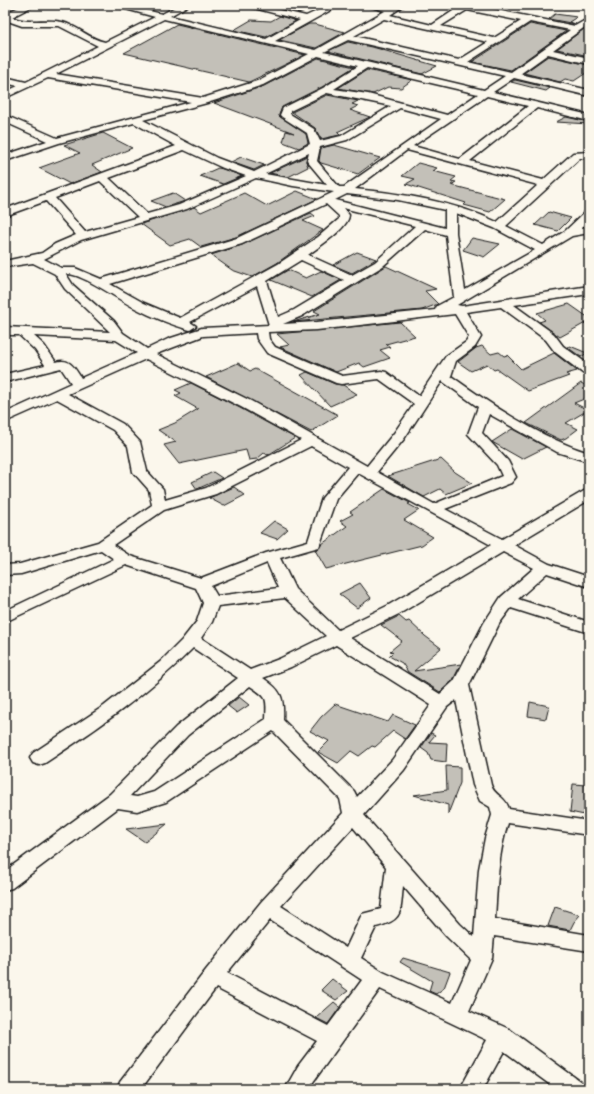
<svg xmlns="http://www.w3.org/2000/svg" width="594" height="1094" viewBox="0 0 594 1094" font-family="Pangolin,sans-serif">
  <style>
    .building { fill: #c3c0b8; stroke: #1c1c1c }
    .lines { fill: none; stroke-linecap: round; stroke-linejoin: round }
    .street-casing { stroke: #1c1c1c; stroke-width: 3 }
    .street { fill: #fbf7ec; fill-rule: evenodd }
  </style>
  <rect width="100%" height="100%" fill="#fbf7ec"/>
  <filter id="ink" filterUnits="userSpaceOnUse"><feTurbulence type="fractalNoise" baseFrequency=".025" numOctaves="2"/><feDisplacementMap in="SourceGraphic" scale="8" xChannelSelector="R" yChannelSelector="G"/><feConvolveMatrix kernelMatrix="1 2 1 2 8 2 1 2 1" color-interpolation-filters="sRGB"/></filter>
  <g filter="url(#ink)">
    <g class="building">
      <polygon points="555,14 577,17 569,22 576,24 549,19"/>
      <polygon points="280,16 296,21 266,37 234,30 251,20 271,21"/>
      <polygon points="177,24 202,30 305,55 249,82 124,53"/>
      <polygon points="309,24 315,24 345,32 316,48 279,40"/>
      <polygon points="530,24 566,31 511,70 472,62"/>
      <polygon points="588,26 589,56 557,49"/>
      <polygon points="348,42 376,48 437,66 422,74 328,51"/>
      <polygon points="548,56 589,65 589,71 574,81 565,79 560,82 524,73"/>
      <polygon points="318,58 354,67 322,87 282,107 279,116 306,134 308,143 299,148 283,142 286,131 294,133 214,103 264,86"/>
      <polygon points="367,70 412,80 401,88 388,87 373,94 338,88"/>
      <polygon points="515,80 550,88 546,91 511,82"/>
      <polygon points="327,95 358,101 352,104 358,106 350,110 370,117 337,132 340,135 321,139 315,128 292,112"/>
      <polygon points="566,117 589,122 589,124 556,122"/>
      <polygon points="103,133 132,148 92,165 102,172 70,184 39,168 80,153 64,145"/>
      <polygon points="334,145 380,158 358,174 321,163 319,161 321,148"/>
      <polygon points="307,156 306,161 308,167 288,177 270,173"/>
      <polygon points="241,157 264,165 254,170 231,162"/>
      <polygon points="418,163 437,168 433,171 456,177 451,181 456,182 451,185 505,199 490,212 464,205 466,203 406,184 415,179 402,176"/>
      <polygon points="218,168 223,169 242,176 223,184 200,176"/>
      <polygon points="297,191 317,199 236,237 201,247 190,239 170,245 141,224 194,207 201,212 244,193 267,206"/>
      <polygon points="173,193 185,201 166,207 151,201"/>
      <polygon points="549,212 571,218 558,231 535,225"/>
      <polygon points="311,213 315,216 303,221 323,230 277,263 252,277 232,270 211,255 242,245"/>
      <polygon points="472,238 500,244 484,257 463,250"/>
      <polygon points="357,252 376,259 352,273 333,265"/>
      <polygon points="386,266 436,289 425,291 438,304 422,310 293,322 320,314 314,311"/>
      <polygon points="288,270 306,278 321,271 341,280 312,297 271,280"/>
      <polygon points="569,304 589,318 589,321 560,337 539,322 545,320 537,313"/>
      <polygon points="400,322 415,336 386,344 390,347 380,350 390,358 364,367 359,363 336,372 280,347 289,345 277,334"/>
      <polygon points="482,346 491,354 499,352 504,356 507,355 521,369 554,353 577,371 566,374 569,376 528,391 497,369 494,370 487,364 471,371 458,362 476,348"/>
      <polygon points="570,346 587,353 581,357 567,347"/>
      <polygon points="238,363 250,371 255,369 338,415 311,432 206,377"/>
      <polygon points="307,372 335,384 343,385 357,394 330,406 301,375"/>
      <polygon points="191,383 240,408 295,438 268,455 264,453 257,459 249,460 246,450 179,464 164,445 176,442 158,430 175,423 198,409 175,396 181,393 175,390"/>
      <polygon points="581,383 589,387 589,397 574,403 588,410 566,423 578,429 566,438 561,440 526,423"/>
      <polygon points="512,429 546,447 522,459 492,442"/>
      <polygon points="441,459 455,472 472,483 446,494 440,489 424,497 388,476"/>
      <polygon points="213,472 222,478 197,489 192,482"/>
      <polygon points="234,487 245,495 224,506 209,498"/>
      <polygon points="384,489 410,503 408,504 419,510 404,520 433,537 422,545 326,569 315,550 319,548 322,544 347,526 340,521 353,514 350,512"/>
      <polygon points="274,521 288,529 277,539 260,533"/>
      <polygon points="360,583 371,598 357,608 339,594"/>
      <polygon points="399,616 406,622 409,621 425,636 441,648 414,671 461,664 453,680 440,692 408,672 402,663 389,656 393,652 390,651 402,641 381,625"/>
      <polygon points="239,697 249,705 237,713 228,706"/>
      <polygon points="530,702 549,706 546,719 528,716"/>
      <polygon points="335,704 388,722 393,715 415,725 405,739 393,731 375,747 372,746 359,756 351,751 338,763 318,752 329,741 310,731 321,717"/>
      <polygon points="431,733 435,735 429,742 447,743 446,762 431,760 428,753 421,748"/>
      <polygon points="446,766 460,767 460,783 448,814 448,805 414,795 447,790"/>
      <polygon points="573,784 587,785 589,816 570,812"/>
      <polygon points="167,824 145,842 126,829"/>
      <polygon points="555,907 580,915 574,922 570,930 548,926"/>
      <polygon points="403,958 450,972 444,988 436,994 429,991 432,981 400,962"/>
      <polygon points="332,979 348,991 336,1000 321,990"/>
      <polygon points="334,1002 340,1007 328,1024 316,1018"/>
    </g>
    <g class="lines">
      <g class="street-casing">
        <path id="street" d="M24,5H35L12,17C29,25 45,18 62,22C78,26 89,39 105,42L155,17L111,5H125L162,14L179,5H189L170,16L266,39L300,20L242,5H257L306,16L330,5H340L275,41L316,50L385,11L365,5L391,7L395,5H405L390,15L432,25L462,5H473L575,26L589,18V24L553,50L589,58V64L548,54L520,74L589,90V96L514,78L493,92L589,115V121L537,108L470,161L543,180L573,153L589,152V158H580L506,226L543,245L565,231L585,212L589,211V220L581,228L589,227V233L572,236L457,305L462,306L589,286V294L514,305L554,334L563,346L589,365V375L584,374L555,352L546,340L501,307L466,312L481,337L475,347L456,361L451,376C493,406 539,437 589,453V462L557,452L489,414L482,433L508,461L516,477L511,483L445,509L502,539L584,491L589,490V500L514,545L549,564L589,577V587L547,573L518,599L589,622V633L511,608L499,624L469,685L491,785C495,797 505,795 509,809L589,821V835L508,823C498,854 497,887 495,919L589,935V951L494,936L492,958L469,1011L509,1029L581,1082L584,1089H556L504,1051L483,1089H460L487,1040L380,989L308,1089H285L298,1066L317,1041L216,988L141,1089H117L120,1082L206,970L261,902L343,813L340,799L273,731L166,802L137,811L118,808L12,888L5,890V871L110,794L176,727L238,678L193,648C149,693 98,728 45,763L39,765L33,763L30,758L33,753L104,706L160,662L182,640L197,621L203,603L196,588L126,565L5,622V611L114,559L101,550L21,574L5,575V565L20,564L98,542L152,505L149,490L133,472L128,446L113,430L57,399L5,422V413L71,383L61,368L5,382V374L45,365L35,350L19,335H5V327L110,332L65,289L55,274L33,263L5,267V261L42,253L55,244L76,235L46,201L5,216V209L176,146L134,123L59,143L5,161V155L47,141L5,122V115L57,138L191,102L48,78L5,98V92L18,86L5,83V77L26,82L98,46L59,26H22L5,20V13ZM467,10L521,21L494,38L441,26ZM164,19L309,54L257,81L203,98L56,74ZM384,19L488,42L459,60L354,36ZM530,22L570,30L511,72L468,62ZM348,40L505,76L484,90L324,52ZM318,56L358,66L323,88L283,108L280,115L282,117L307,133L310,144L254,172L217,158L143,120L207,103L263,85ZM367,68L478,94L447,115L368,94L334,89ZM327,93L391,106L341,136L320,141L314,129L290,114V111ZM487,96L528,106L460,159L413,146ZM400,108L441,119L344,187H339L317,161L320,147L347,140ZM184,150L223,168L246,176L179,205L147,214L109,178ZM407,150L538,185L497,222C452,201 404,194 355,189ZM309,153L307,161L327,185L265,174ZM256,178L293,186L334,192L237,238L101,279L75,268H61L44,259L81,240L187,209ZM100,181L138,217L85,232L55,198ZM347,194L398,200L445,210V228L335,200ZM326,204L339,216V219L318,237L278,264L180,318L144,303L110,284L242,244ZM343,208L415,226L375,262L352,275L308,255C318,247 349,228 349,215ZM456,213L494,228L535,250L465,290L456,233ZM425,229L446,235L454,297L437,306L435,310L317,322L283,324L302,316L383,266ZM301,260L344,280L294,310L278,317L267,281ZM66,274C80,272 121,301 135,308C152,317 172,325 190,330L196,326L190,322L257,286L269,325L202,328L168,339L147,349L123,333L114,321L73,285ZM455,314L469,337L466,342L446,356L419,396L386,372L381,371L342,376L275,347L269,339L268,332L317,330ZM256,333L257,339L267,353L336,383L341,384L379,379L414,404L394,433L367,466L251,401L156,354L203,336ZM34,336L116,340L137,353L81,378C74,367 70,358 56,362L44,345ZM146,359L241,407L301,440L206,488L165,500L163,489L147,471L140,442L123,424L68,394ZM442,381L478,407L468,434L497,465L502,476L434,504L377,472L404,439ZM311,446L348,467L322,498L308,541L266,553L201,578L130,556L113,545L164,510L216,494ZM358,473L491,545L387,606L338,630L295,589L280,558L319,547L336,499ZM503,552L534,568L501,597L484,623L454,681L440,694L350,638L399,614ZM267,563L278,588L217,596L211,586ZM285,598L326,636L279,659L250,670L201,638L212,622L218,606ZM336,645L431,705L392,760L357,797L354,791L283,720C284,697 282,691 263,678L291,667ZM250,686C268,698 267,697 266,719L154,792L137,797L130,796L188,735ZM456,700L473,785L480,801L490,807L492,815L485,838L479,869L474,937L460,924L364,815L404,770L447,707ZM353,827L386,867L381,909L362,914L346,948L281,906ZM403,886L446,936L471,960L452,1003L383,972L361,958L376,927C404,920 400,912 403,886ZM270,920L362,980L328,1026L227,973Z"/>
      </g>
      <use href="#street" class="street"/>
    </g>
  </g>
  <rect width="594" height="1094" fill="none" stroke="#fbf7ec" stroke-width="20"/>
  <rect x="10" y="10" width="574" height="1074" fill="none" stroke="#1c1c1c" stroke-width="1.5" filter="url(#ink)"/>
</svg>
